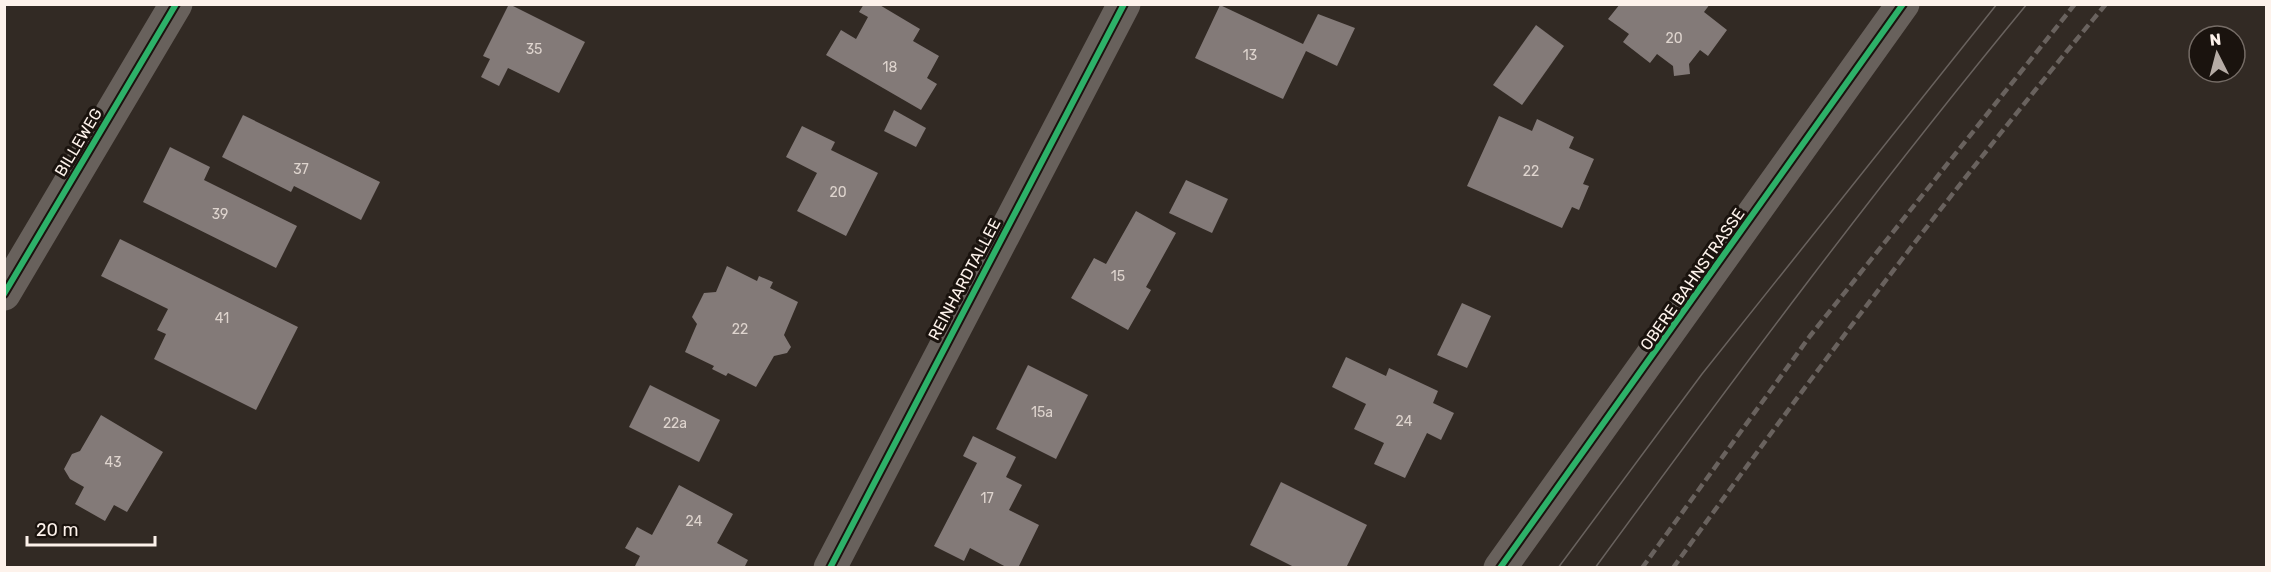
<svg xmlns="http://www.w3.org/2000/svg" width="2271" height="572" viewBox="0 0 2271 572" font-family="Rubik,sans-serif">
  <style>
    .building { fill: #837a78 }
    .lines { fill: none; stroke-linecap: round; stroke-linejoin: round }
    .street { stroke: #68615c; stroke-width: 33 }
    .tram { stroke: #69625e; stroke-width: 1.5 }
    .rail { stroke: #69625e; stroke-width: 4.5; stroke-dasharray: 9 4.5; stroke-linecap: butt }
    .cycleway-casing { stroke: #1a130e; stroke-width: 10 }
    .cycleway { stroke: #2db169; stroke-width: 6 }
    .labels { text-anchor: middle; stroke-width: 6; stroke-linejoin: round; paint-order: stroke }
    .number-label { font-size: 14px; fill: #ded4ce }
    .street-label { font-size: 16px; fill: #fdf2eb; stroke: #1a130e }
  </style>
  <rect width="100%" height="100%" fill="#322a24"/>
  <g class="building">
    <polygon points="509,4 585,42 559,93 508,68 499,86 481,77 490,59 483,56"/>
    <polygon points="864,4 878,4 920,29 913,41 939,56 927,78 937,84 921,110 826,55 841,30 856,39 868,17 859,12"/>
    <polygon points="1620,4 1710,4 1704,12 1727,30 1708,56 1700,50 1689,64 1690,74 1674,76 1673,66 1657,54 1650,63 1623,42 1629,34 1608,19"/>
    <polygon points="1220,5 1303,44 1318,14 1355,28 1337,66 1306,51 1283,99 1195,58"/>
    <polygon points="1536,25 1564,46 1522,105 1493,85"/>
    <polygon points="894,110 926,128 916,147 884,131"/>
    <polygon points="243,115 380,182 361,220 294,186 291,192 222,157"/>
    <polygon points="1499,116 1532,131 1537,119 1574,137 1569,148 1594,159 1583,184 1589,186 1579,210 1572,207 1562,228 1467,186"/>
    <polygon points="802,126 835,142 831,150 878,173 846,236 797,211 817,173 786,157"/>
    <polygon points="170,147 210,167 204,180 297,226 276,268 143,202"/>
    <polygon points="1186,180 1228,199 1212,233 1169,213"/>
    <polygon points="1136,211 1176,233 1146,287 1151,290 1128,330 1071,298 1094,258 1106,264"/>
    <polygon points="120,239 298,327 256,410 154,359 166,334 157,330 168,309 101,276"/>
    <polygon points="727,266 757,281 759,276 773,282 770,288 798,302 784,335 791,347 787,353 774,356 756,387 728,373 726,376 712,369 714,366 685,352 697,324 692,317 704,293 716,292"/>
    <polygon points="1462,303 1491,316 1467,368 1437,355"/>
    <polygon points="1346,357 1386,376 1389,368 1438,391 1433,403 1454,413 1441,440 1427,433 1405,478 1374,464 1384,443 1354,429 1366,404 1332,387"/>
    <polygon points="1028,365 1088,395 1056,459 996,429"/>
    <polygon points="650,385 720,420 699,462 629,427"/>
    <polygon points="101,415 163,452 127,512 114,505 105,521 75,504 84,487 70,479 64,469 72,454 80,451"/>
    <polygon points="973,436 1016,457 1006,477 1022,485 1009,510 1039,525 1018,568 1008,568 970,548 964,561 934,546 977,463 963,456"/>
    <polygon points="1281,482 1367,525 1346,568 1296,568 1250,545"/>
    <polygon points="679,485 733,514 717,543 748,560 744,568 634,568 640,556 625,548 637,527 652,535"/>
  </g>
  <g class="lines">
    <g class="street">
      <polyline points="4,294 176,4"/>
      <polyline points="830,568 1124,4"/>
      <polyline points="1500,568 1903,4"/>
    </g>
    <g class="tram">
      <polyline points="1558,568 1702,374 1997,4"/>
      <path d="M1595,568C1735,377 1876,187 2027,4"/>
    </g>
    <g class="rail">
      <polyline points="1642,568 1810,336 2075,4"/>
      <path d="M1673,568C1812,375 1954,186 2106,4"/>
    </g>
    <g class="cycleway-casing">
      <g id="cycleway">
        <polyline points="4,294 176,4"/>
        <polyline points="830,568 1124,4"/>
        <polyline points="1500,568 1903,4"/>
      </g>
    </g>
    <use href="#cycleway" class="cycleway"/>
  </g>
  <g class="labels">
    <g class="number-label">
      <text x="1674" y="43">20</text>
      <text x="534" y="54">35</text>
      <text x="1250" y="60">13</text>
      <text x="890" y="72">18</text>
      <text x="301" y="174">37</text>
      <text x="1531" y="176">22</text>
      <text x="838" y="197">20</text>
      <text x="220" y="219">39</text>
      <text x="1118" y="281">15</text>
      <text x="222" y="323">41</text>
      <text x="740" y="334">22</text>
      <text x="1042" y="417">15a</text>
      <text x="1404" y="426">24</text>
      <text x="675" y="428">22a</text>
      <text x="113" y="467">43</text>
      <text x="987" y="503">17</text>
      <text x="694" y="526">24</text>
    </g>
    <g class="street-label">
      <text transform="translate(78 142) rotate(-59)" y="6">BILLEWEG</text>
      <text transform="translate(964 279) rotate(-62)" y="6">REINHARDTALLEE</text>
      <text transform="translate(1692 279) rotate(-55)" y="6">OBERE BAHNSTRASSE</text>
    </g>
  </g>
  <rect width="2271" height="572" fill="none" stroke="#fdf2eb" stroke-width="12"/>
  <g transform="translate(2217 54) rotate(354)"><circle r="28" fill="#1a130e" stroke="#756c66" stroke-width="1.5"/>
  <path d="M0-4.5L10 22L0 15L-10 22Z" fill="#b6aca5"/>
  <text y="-9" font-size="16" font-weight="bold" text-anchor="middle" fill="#fdf2eb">N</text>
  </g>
  <path d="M27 536v9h128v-9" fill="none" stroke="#fdf2eb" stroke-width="3"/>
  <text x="36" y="536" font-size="18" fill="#fdf2eb" stroke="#1a130e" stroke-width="4.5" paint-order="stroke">20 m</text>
</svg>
